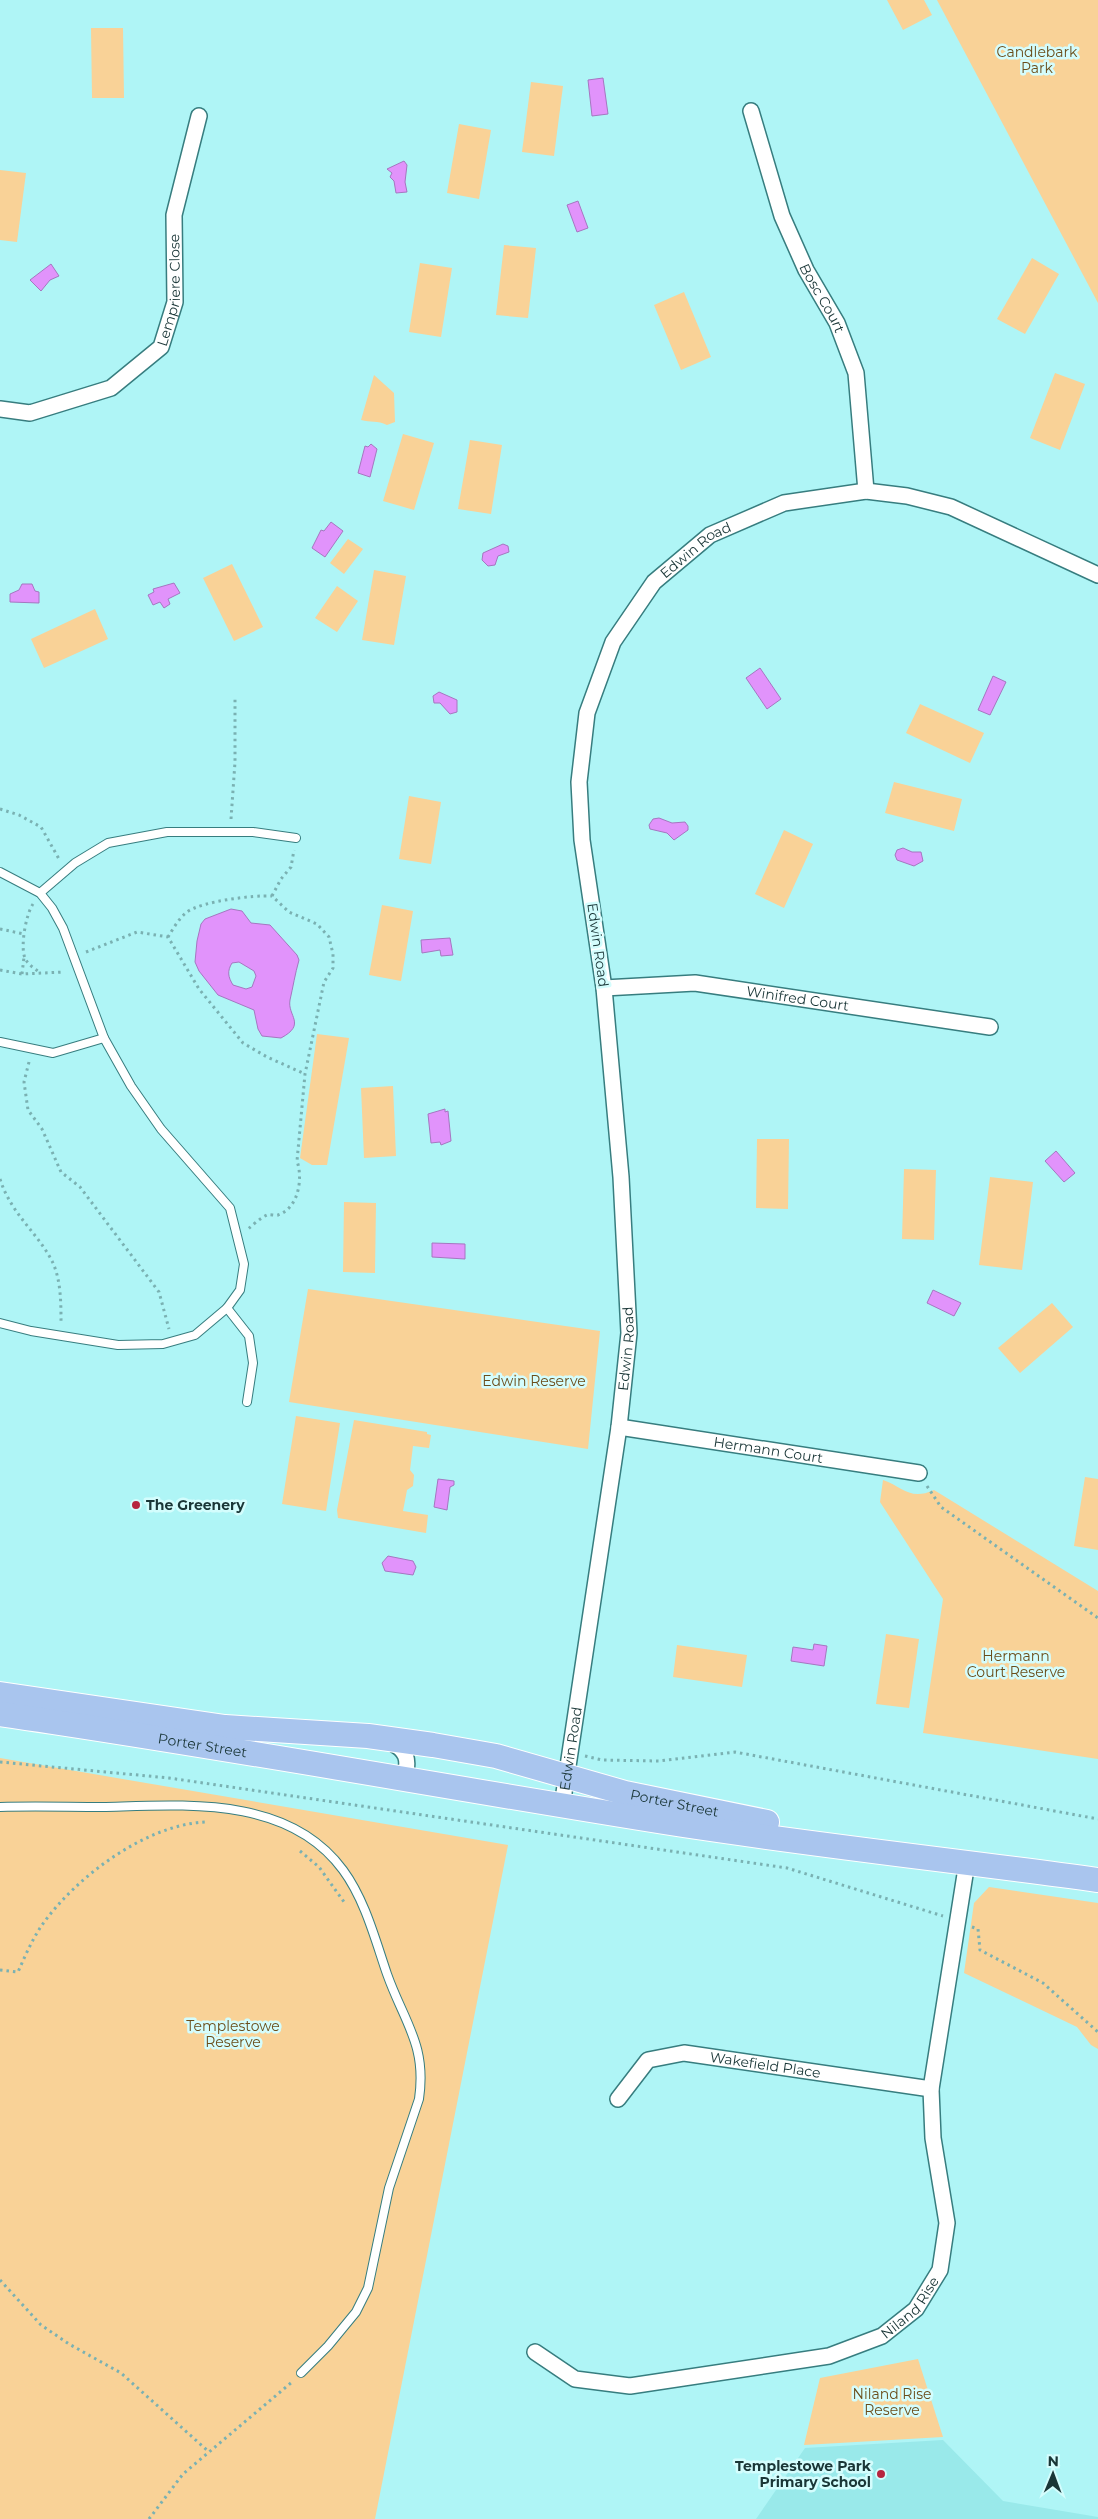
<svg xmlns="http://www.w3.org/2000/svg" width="1098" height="2519" viewBox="0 0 1098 2519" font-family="Montserrat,sans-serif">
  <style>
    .built { fill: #99e9ea }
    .green { fill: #f9d297 }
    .water { fill: #e193fb; stroke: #a577c0; fill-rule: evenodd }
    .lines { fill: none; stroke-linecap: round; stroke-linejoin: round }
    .service-casing { stroke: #377d7f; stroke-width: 10 }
    .minor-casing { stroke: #377d7f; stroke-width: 18 }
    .primary-casing { stroke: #fff; stroke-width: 26 }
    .path { stroke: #7ab1b2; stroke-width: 3; stroke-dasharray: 2.5 4; stroke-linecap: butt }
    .service { stroke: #fff; stroke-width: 8 }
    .minor { stroke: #fff; stroke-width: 15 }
    .primary { stroke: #a9c5ee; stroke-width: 24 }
    .poi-dot { fill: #b6253f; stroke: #d4fdfd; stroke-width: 2 }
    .labels { text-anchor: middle; stroke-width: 5; stroke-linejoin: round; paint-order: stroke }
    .park-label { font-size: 14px; fill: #6b4d1a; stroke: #d4fdfd }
    .street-label { font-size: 14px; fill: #1a3637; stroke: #d4fdfd }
    .poi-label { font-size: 14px; font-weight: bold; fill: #1a3637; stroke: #d4fdfd; text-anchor: start }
  </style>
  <rect width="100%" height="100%" fill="#aff5f6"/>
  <polygon class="built" points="943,2440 1003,2501 1098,2517 1098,2519 756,2519 805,2448"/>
  <g class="green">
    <polygon points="887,0 924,0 932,15 903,30"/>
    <polygon points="937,0 1098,0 1098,303"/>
    <polygon points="91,28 123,28 124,98 92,98"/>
    <polygon points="531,82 563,86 554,156 522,152"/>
    <polygon points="459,124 491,130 479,199 447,193"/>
    <polygon points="0,170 26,173 17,242 0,240"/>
    <polygon points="504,245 536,248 528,318 496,315"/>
    <polygon points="1032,258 1059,274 1025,334 997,319"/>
    <polygon points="420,263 452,268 441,337 409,332"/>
    <polygon points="684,292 711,357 681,370 654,305"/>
    <polygon points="1055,373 1085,384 1060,450 1030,438"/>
    <path d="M374,375L394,393L395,422L387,425C377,420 371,423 361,420Z"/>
    <polygon points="403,434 434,443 414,510 383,501"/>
    <polygon points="470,440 502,445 491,514 458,509"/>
    <polygon points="348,539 363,549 344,574 330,563"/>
    <polygon points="232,564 263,627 234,641 203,578"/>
    <polygon points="374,570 406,576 394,645 362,640"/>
    <polygon points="337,586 358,601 337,632 315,618"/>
    <polygon points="95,609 108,639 44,668 31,639"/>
    <polygon points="920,704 984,733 970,763 906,733"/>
    <polygon points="894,782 962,799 954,831 885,813"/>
    <polygon points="409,796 441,802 431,864 399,859"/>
    <polygon points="784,830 813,844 784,908 755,894"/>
    <polygon points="382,905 413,911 401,981 369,975"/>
    <polygon points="317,1034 349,1038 327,1165 312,1165 300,1158"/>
    <polygon points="393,1086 396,1156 364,1158 361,1088"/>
    <polygon points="757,1139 789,1139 788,1209 756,1208"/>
    <polygon points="904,1169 936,1170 934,1240 902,1239"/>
    <polygon points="990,1177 1033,1182 1022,1270 979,1265"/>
    <polygon points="344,1202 376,1203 375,1273 343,1272"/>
    <polygon points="308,1289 600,1331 588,1449 289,1402"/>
    <polygon points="1052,1303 1073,1327 1020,1373 998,1348"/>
    <polygon points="296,1416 340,1423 326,1511 282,1504"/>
    <polygon points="354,1420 427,1432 427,1434 431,1435 429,1448 413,1446 410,1470 414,1475 413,1486 407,1490 403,1511 428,1515 426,1533 338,1518 337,1510"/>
    <polygon points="1085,1477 1098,1479 1098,1550 1074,1546"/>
    <path d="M883,1480C903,1487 910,1501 934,1490L1098,1591V1759L923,1733L943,1599L880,1502Z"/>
    <polygon points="886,1634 919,1639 909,1708 876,1704"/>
    <polygon points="677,1645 747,1655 742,1687 673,1677"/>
    <polygon points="0,1758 508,1845 375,2519 0,2519"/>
    <polygon points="989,1887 1098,1903 1098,2049 1091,2045 1077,2027 964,1973 974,1903"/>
    <polygon points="918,2359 943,2437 804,2445 820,2378"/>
  </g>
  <g class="water">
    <polygon points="603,78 608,114 592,116 588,80"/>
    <polygon points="404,161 407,165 405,182 407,192 396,193 394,181 390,177 392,173 387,169"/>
    <polygon points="578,201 588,228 577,232 567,205"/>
    <polygon points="51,264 59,276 50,280 41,291 30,280"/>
    <polygon points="371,444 377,449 370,477 358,473 365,446 368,447"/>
    <polygon points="331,522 343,531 325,557 312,548 321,530 324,531"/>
    <polygon points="503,544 508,546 509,552 498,556 495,565 488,566 482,560 483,553"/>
    <polygon points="174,583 180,593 168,599 170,604 164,608 160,602 153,605 148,595 154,592 153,589"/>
    <polygon points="22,584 32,584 35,591 39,592 39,603 10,602 10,594 19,590"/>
    <polygon points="760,668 781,699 767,709 746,678"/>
    <polygon points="993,676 1006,682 990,715 978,710"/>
    <polygon points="439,692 457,700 457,712 450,714 440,703 434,703 433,696"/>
    <polygon points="659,818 672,823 685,822 688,826 688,830 674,840 667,833 650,829 649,825 653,819"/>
    <polygon points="903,848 912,852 921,852 923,861 914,866 897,860 895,855 897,850"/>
    <path d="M231,909L242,911L251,923L270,925L297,955L299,960C295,974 293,987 290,1000C287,1016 307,1024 281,1038L262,1036L258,1029L254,1010L218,995L199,971L195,962L197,941L201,924L205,919ZM239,962L254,971L256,976L252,987L246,989L233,985C228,977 227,971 232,963Z"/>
    <polygon points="450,938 453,955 441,956 440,950 422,953 421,940"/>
    <polygon points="445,1109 445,1112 448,1111 451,1141 441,1145 440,1142 431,1143 428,1114"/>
    <polygon points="1056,1151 1075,1173 1064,1182 1045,1161"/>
    <polygon points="432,1243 465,1244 465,1259 432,1257"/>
    <polygon points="933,1290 961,1303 954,1316 927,1303"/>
    <polygon points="438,1479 454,1481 454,1485 450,1487 447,1510 434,1507"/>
    <polygon points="388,1556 413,1561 416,1567 413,1575 385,1571 382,1563"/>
    <polygon points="814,1644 827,1646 824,1666 791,1661 793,1647 813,1650"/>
  </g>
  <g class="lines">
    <g class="service-casing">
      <g id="service">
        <polyline points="0,872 40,893 52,908 63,928 104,1038 131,1086 161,1129 230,1208 244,1264 240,1290 227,1308 195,1335 163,1344 118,1345 31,1331 0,1323"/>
        <polyline points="40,893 75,863 108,843 167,832 253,832 296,838"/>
        <polyline points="0,1042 53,1053 104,1038"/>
        <polyline points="227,1308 249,1336 253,1363 247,1402"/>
        <path d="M0,1807C34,1806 68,1807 102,1807C184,1805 288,1795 343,1870C365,1900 375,1939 387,1974C404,2022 427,2045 419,2099L389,2188L368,2288L356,2312L328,2346L301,2373"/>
      </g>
    </g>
    <g class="minor-casing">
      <g id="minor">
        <path id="s1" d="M751,111L782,216L806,270L837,323L856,373L866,491"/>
        <path id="s2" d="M0,409L30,413L111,388L161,347L175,302L174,215L199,116"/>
        <path id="s3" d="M604,988L695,983L990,1027"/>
        <path id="s4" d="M619,1427L919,1473"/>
        <path d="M390,1742C407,1750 410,1760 404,1778"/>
        <path id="s5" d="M562,1806L619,1427L629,1333L621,1177L604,988L582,840L579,782L587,713L613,642L654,582L710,535L784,503L866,491L907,496L951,507L1098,575"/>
        <path id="s6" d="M618,2099L648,2060L684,2053L931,2089"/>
        <path id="s7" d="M535,2352L575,2379L630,2386L829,2356L882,2336L916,2309L940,2270L947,2223L933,2138L931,2089L967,1862"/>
      </g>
    </g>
    <g class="primary-casing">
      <g id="primary">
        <path id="s8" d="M0,1694L225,1727L368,1736L433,1745L496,1756L625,1793L767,1822"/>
        <path id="s9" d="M0,1714C228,1747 455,1789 683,1825C821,1846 960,1861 1098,1880"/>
      </g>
    </g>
    <g class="path">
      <polyline points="0,809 19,815 41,827 59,859"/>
      <polyline points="231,819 235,762 235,696"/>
      <polyline points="272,896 281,879 291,867 294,850"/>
      <path d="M33,904C26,914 20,947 25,958C28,965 34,968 39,972"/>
      <polyline points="0,929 24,934"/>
      <path d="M168,937C173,929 179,918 187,912C202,901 254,895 272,896L289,912L317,924L329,937L333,954V968L324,982L305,1074L297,1161C303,1178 299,1208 278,1215C275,1216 270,1214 267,1215C260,1218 253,1225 248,1229"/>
      <polyline points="86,952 137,932 168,937 199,989 243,1043 267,1057 305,1074"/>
      <polyline points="0,970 22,974 64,972"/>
      <polyline points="22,974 24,957"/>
      <polyline points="29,1062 24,1082 28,1110 42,1129 61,1172 80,1187 159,1292 169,1329"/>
      <path d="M0,1179C11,1214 37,1232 52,1261C61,1279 61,1303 61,1323"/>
      <polyline points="927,1486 941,1507 1098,1618"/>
      <polyline points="585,1756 602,1760 659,1761 735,1752 1098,1819"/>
      <polyline points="0,1762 169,1778 787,1868 943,1916"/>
      <polyline points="300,1851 319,1867 344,1902 347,1902"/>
      <polyline points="972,1927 978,1929 980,1950 1043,1983 1098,2032"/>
      <path d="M0,1970L18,1972C25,1956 32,1940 42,1925C76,1877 145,1825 205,1822"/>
      <polyline points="0,2280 41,2325 69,2344 121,2373 209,2452"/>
      <polyline points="149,2519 183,2474 292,2382"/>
    </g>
    <use href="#service" class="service"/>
    <use href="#minor" class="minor"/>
    <use href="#primary" class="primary"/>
  </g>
  <g class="poi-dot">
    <circle cx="136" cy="1505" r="5"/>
    <circle cx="881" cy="2474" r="5"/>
  </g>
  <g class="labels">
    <g class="park-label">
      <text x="1037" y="57">Candlebark<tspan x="1037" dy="16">Park</tspan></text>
      <text x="534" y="1386">Edwin Reserve</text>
      <text x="1016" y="1661">Hermann<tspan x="1016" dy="16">Court Reserve</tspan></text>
      <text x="233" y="2031">Templestowe<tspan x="233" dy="16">Reserve</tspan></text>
      <text x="892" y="2399">Niland Rise<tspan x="892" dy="16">Reserve</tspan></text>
    </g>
    <g class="street-label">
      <text dy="5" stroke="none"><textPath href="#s2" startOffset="238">Lempriere Close</textPath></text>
      <text dy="5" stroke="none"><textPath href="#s1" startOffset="201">Bosc Court</textPath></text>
      <text dy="5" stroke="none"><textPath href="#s5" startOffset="1302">Edwin Road</textPath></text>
      <text transform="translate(598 945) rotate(82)" y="5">Edwin Road</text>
      <text dy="5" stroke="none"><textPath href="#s3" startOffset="195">Winifred Court</textPath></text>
      <text dy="5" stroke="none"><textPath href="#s5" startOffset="462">Edwin Road</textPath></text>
      <text dy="5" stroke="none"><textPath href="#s4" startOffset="151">Hermann Court</textPath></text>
      <text dy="5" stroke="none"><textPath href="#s9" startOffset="205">Porter Street</textPath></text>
      <text dy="5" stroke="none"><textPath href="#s5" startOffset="58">Edwin Road</textPath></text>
      <text dy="5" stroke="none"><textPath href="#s8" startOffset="685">Porter Street</textPath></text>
      <text dy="5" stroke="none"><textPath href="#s6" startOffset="168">Wakefield Place</textPath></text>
      <text dy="5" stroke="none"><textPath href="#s7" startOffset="402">Niland Rise</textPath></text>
    </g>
    <g class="poi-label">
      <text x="146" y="1510">The Greenery</text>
      <text x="871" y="2471" text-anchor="end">Templestowe Park<tspan x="871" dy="16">Primary School</tspan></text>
    </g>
  </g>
  <g transform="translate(1053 2474) rotate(1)" stroke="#d4fdfd" stroke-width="4" paint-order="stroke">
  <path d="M0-4L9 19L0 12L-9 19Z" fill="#1a3637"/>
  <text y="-8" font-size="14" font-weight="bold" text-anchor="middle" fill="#1a3637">N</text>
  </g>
</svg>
